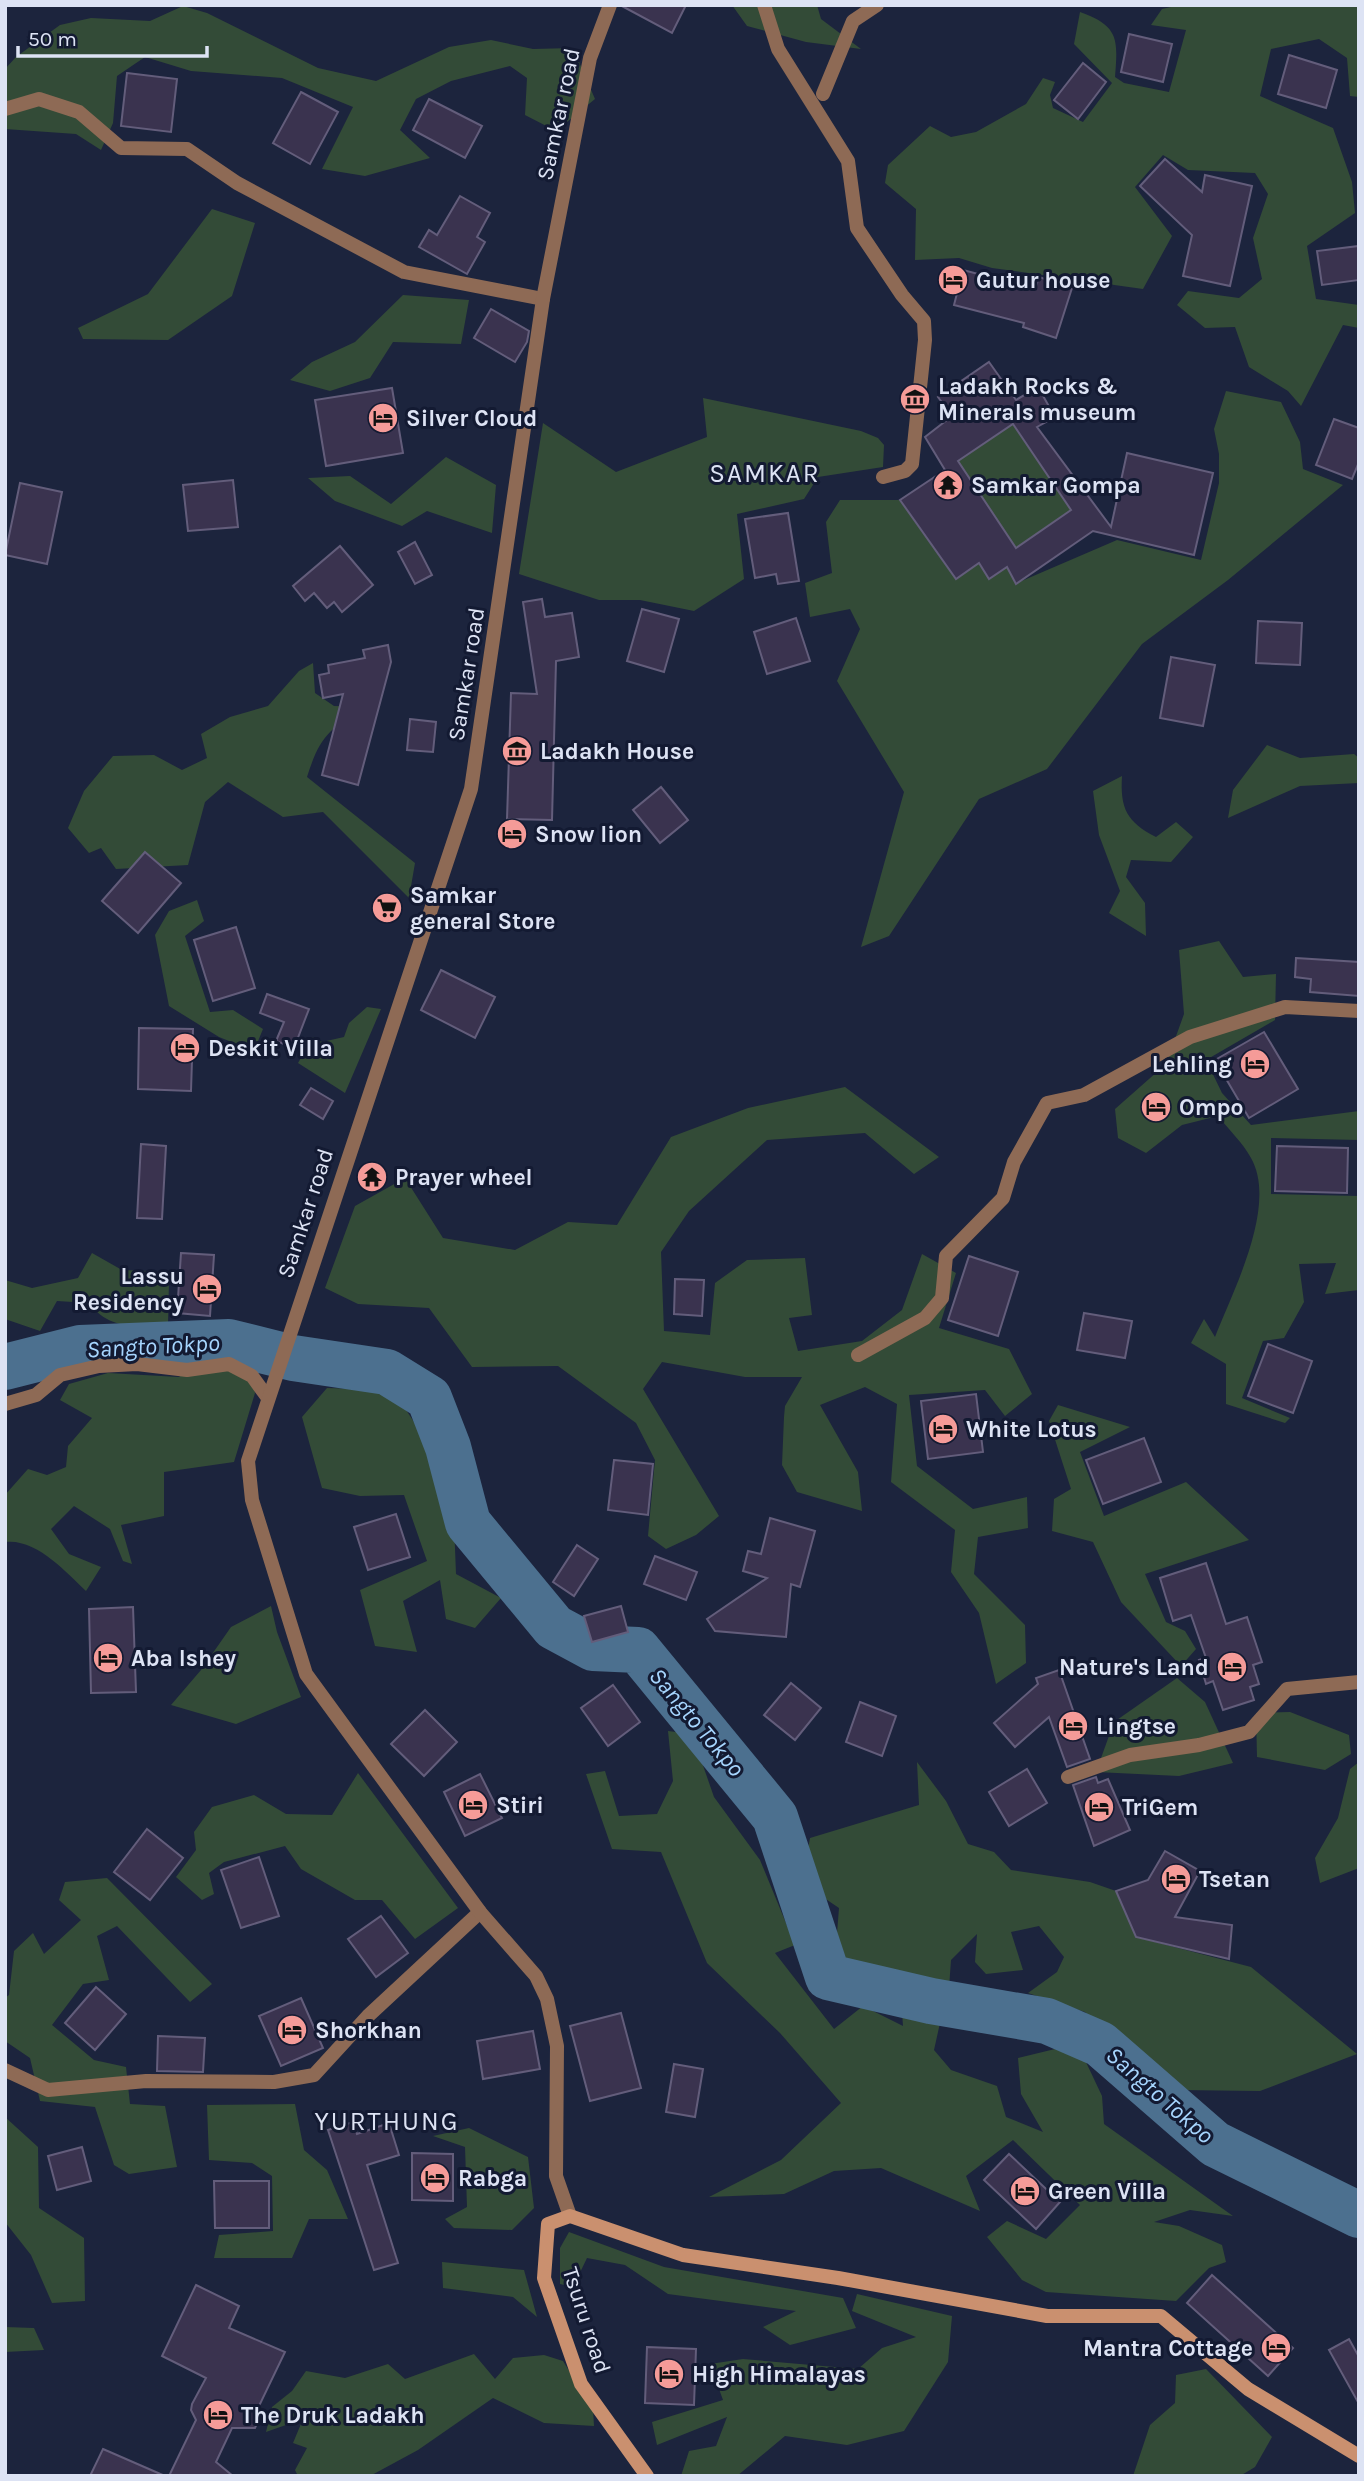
<svg xmlns="http://www.w3.org/2000/svg" width="1364" height="2481" viewBox="0 0 1364 2481" font-family="Karla,sans-serif">
  <style>
    .green { fill: #334b37 }
    .lines { fill: none; stroke-linecap: round; stroke-linejoin: round }
    .river { stroke: #4c708f; stroke-width: 46 }
    .building { fill: #3a334f; stroke: #635d7b; stroke-width: 2; fill-rule: evenodd }
    .minor { stroke: #8e6a55; stroke-width: 14 }
    .tertiary { stroke: #8e6a55; stroke-width: 14 }
    .secondary { stroke: #ca906f; stroke-width: 14 }
    .labels { text-anchor: middle; stroke-width: 6; stroke-linejoin: round; paint-order: stroke }
    .street-label { font-size: 23px; fill: #dde3f4; stroke: #131a32 }
    .poi-label { font-size: 23px; font-weight: bold; fill: #dde3f4; stroke: #131a32; text-anchor: start }
    .water-label { font-size: 24px; font-style: italic; fill: #a6d5fe; stroke: #131a32 }
    .quarter-label { font-size: 26px; letter-spacing: 2px; fill: #dde3f4; stroke: #131a32 }
  </style>
  <rect width="100%" height="100%" fill="#1c243d"/>
  <g class="green">
    <polygon points="732,5 817,5 821,19 861,49 806,42 747,26"/>
    <path d="M1180,5H1359V97L1350,96L1347,58L1319,39L1271,49L1260,96L1333,128L1352,182L1355,213L1307,246L1316,299L1359,305V328L1343,325L1301,406L1288,391L1249,367L1235,327L1205,328L1177,305L1188,291L1239,298L1262,279L1253,238L1268,194L1255,173L1188,170L1163,155L1135,187L1172,236L1143,289L992,268L959,258L915,260L916,209L885,183L888,165L930,126L951,137L976,132L1026,104L1043,78L1055,82L1050,95L1053,108L1083,122L1112,83L1074,44L1080,12C1119,26 1118,39 1115,77L1124,83L1169,92L1186,30L1151,25L1162,9Z"/>
    <polygon points="183,6 207,13 318,68 376,81 449,47 491,40 533,49 573,48 595,99 556,131 525,115 527,78 510,66 451,81 416,99 400,130 430,158 365,176 322,169 353,107 282,78 191,71 145,57 117,76 113,123 101,150 76,134 5,129 5,69 16,57 60,25 91,18 150,21"/>
    <polygon points="212,209 255,223 232,296 168,340 83,339 78,328 148,294"/>
    <polygon points="403,295 469,300 461,344 393,342 370,378 330,391 290,380 312,362 355,342"/>
    <polygon points="1226,391 1281,402 1300,442 1303,469 1343,485 1228,580 1142,644 1047,769 979,799 889,936 861,947 904,792 837,681 860,629 850,609 810,617 805,583 832,573 826,522 840,500 900,500 956,579 979,563 1007,567 1017,583 1117,540 1201,560 1219,483 1219,454 1214,429"/>
    <polygon points="703,398 861,431 878,438 884,445 883,467 818,477 804,499 737,514 744,579 694,611 640,600 599,600 519,574 543,423 616,472 707,437"/>
    <polygon points="1013,423 1071,510 1016,548 958,461"/>
    <polygon points="446,457 496,485 492,533 427,511 402,526 335,501 308,478 350,476 391,504"/>
    <path d="M313,663L315,693L334,706L366,707C329,729 320,736 307,777L415,863L409,898L323,812L283,817L228,782L205,802L188,865L116,869L101,848L89,853L68,828L84,791L113,756L154,755L182,770L207,758L201,734L230,717L268,706L299,671Z"/>
    <polygon points="1267,745 1300,758 1354,754 1359,758 1359,783 1300,786 1228,818 1233,790"/>
    <path d="M1122,776C1120,809 1127,822 1156,837L1176,822L1193,837L1171,862L1131,860L1126,877L1145,903L1146,936L1109,913L1120,891L1099,835L1093,791Z"/>
    <polygon points="197,900 204,921 185,936 210,1012 233,1010 263,1029 254,1051 219,1037 169,1006 155,935 169,911"/>
    <path d="M1219,941L1243,977L1276,974L1275,1020L1206,1060L1222,1093L1251,1125L1359,1111V1140L1271,1138V1194L1359,1196V1290L1325,1294L1336,1263L1299,1264L1304,1302L1284,1338L1263,1341L1242,1398L1290,1418L1285,1423L1226,1404V1364L1191,1343L1204,1319L1215,1337C1233,1291 1278,1205 1251,1158C1243,1143 1229,1130 1218,1116L1182,1125L1146,1153L1118,1138L1115,1109L1166,1064L1184,1014L1179,950Z"/>
    <polygon points="367,1007 381,1009 345,1093 298,1063 313,1037 322,1042 344,1037 349,1023"/>
    <polygon points="845,1087 939,1157 914,1174 865,1133 767,1140 689,1211 661,1252 664,1331 710,1335 715,1283 747,1260 805,1258 812,1315 789,1318 798,1351 862,1341 902,1310 922,1254 956,1273 939,1328 1009,1349 1032,1394 1005,1416 985,1390 909,1395 917,1466 973,1509 1027,1497 1028,1528 978,1537 974,1574 1025,1625 1026,1663 996,1684 979,1613 951,1572 955,1530 891,1482 897,1404 865,1387 820,1405 858,1472 862,1511 797,1492 782,1465 784,1417 785,1406 802,1377 745,1377 662,1362 643,1389 719,1516 696,1535 666,1549 648,1536 655,1460 636,1423 558,1366 472,1367 429,1308 358,1304 325,1288 355,1206 405,1178 443,1238 515,1250 568,1222 617,1225 671,1137 748,1108"/>
    <path d="M92,1253L122,1270L148,1271L169,1280L168,1325C137,1327 109,1330 89,1303L57,1301L40,1331L5,1319V1280L32,1288L78,1278Z"/>
    <path d="M204,1358L250,1365L255,1393L234,1462L164,1472V1516L121,1525L132,1564L123,1561L110,1529L74,1506L51,1529L69,1554L101,1567L86,1591C66,1572 36,1538 5,1542V1495L28,1469L47,1475L66,1467L68,1446L92,1418L60,1400L69,1384L108,1373L179,1377Z"/>
    <polygon points="327,1388 393,1390 431,1448 453,1496 456,1574 501,1598 475,1628 446,1619 440,1580 403,1601 417,1652 375,1646 360,1590 427,1561 404,1495 360,1496 322,1488 302,1417"/>
    <polygon points="1058,1405 1130,1427 1080,1452 1104,1516 1186,1482 1249,1540 1145,1574 1166,1622 1185,1631 1196,1649 1181,1666 1121,1602 1093,1542 1052,1531 1054,1499 1071,1489 1049,1421"/>
    <polygon points="271,1606 277,1632 301,1697 236,1724 171,1705 201,1670 231,1627"/>
    <polygon points="1177,1678 1205,1702 1233,1763 1179,1776 1096,1772 1114,1722"/>
    <polygon points="1290,1712 1349,1735 1351,1754 1325,1770 1257,1757 1256,1713"/>
    <polygon points="668,1731 692,1734 714,1797 760,1860 795,1945 775,1953 834,2029 863,2006 903,2026 902,2012 940,2023 934,2050 951,2070 997,2086 1006,2117 1043,2132 1021,2094 1018,2058 1055,2049 1085,2060 1102,2096 1104,2124 1233,2216 1190,2210 1154,2222 1179,2226 1222,2245 1226,2262 1209,2268 1176,2301 1046,2292 1022,2280 987,2237 1007,2221 1046,2239 1080,2205 1013,2140 966,2176 980,2211 881,2168 834,2171 784,2194 709,2197 781,2160 841,2103 780,2033 707,1963 661,1852 612,1849 586,1774 605,1771 619,1816 657,1814 673,1781"/>
    <polygon points="917,1762 946,1801 968,1844 994,1852 1011,1870 1090,1882 1116,1891 1136,1937 1251,1967 1357,2054 1260,2091 1178,2090 1118,2047 1085,2012 1028,1993 1057,1972 1064,1957 1039,1926 1011,1932 1023,1970 986,1974 975,1962 977,1934 951,1960 949,1988 871,1977 835,1959 839,1908 802,1883 810,1838 919,1805"/>
    <polygon points="1359,1762 1359,1868 1320,1883 1315,1858 1338,1818 1350,1769"/>
    <polygon points="358,1773 458,1908 415,1939 382,1900 355,1900 301,1869 285,1846 224,1862 209,1873 214,1894 202,1900 176,1877 196,1850 194,1832 212,1807 254,1795 286,1814 332,1815"/>
    <polygon points="107,1878 212,1984 190,2002 117,1926 97,1936 109,1980 83,1984 52,2025 94,2060 126,2067 130,2104 165,2106 177,2167 129,2174 114,2165 95,2107 40,2101 30,2058 5,2041 5,1998 9,1995 14,1951 33,1933 44,1954 81,1920 59,1900 65,1882"/>
    <polygon points="295,2104 304,2150 327,2170 348,2219 309,2219 292,2258 214,2258 219,2235 273,2231 272,2176 252,2163 209,2160 207,2105"/>
    <polygon points="5,2117 38,2147 39,2208 84,2238 85,2301 52,2303 31,2255 5,2222"/>
    <polygon points="469,2128 528,2157 534,2208 512,2230 454,2228 445,2219 467,2207 465,2147 433,2136"/>
    <polygon points="569,2232 664,2267 843,2298 856,2328 790,2345 763,2327 796,2311 668,2294 625,2265 587,2258 573,2287 560,2284 560,2248"/>
    <polygon points="442,2262 524,2270 537,2317 513,2297 443,2288"/>
    <polygon points="857,2294 952,2316 948,2362 904,2431 847,2445 785,2436 737,2476 681,2476 689,2451 716,2446 727,2417 657,2445 652,2422 723,2400 710,2364 743,2359 858,2369 882,2348 916,2337 852,2311"/>
    <polygon points="5,2327 34,2328 44,2350 5,2352"/>
    <polygon points="474,2354 495,2379 513,2358 544,2355 563,2361 593,2409 594,2426 544,2423 493,2398 418,2450 370,2476 298,2476 295,2470 307,2448 293,2443 303,2419 266,2432 272,2407 292,2391 306,2371 345,2378 388,2364 405,2379"/>
    <polygon points="1206,2369 1272,2437 1255,2467 1240,2476 1133,2476 1150,2425 1175,2403 1176,2375"/>
  </g>
  <g class="lines">
    <polyline class="river" points="5,1367 80,1348 229,1342 293,1358 387,1372 429,1398 448,1447 468,1523 554,1627 593,1648 638,1650 775,1817 828,1977 931,2001 1047,2021 1100,2044 1215,2144 1359,2215"/>
  </g>
  <g class="building">
    <polygon points="620,5 686,5 672,33"/>
    <polygon points="1129,34 1172,44 1163,82 1121,72"/>
    <polygon points="1289,55 1337,70 1326,108 1278,94"/>
    <polygon points="1083,63 1106,82 1078,119 1054,100"/>
    <polygon points="127,73 177,79 171,132 121,126"/>
    <polygon points="301,92 338,112 310,164 273,143"/>
    <polygon points="429,99 482,126 465,158 413,130"/>
    <polygon points="1165,159 1202,192 1205,175 1252,186 1230,286 1183,276 1192,235 1140,186"/>
    <polygon points="460,196 490,213 477,237 485,242 467,274 419,247 429,230 437,235"/>
    <polygon points="1359,246 1359,280 1322,285 1317,251"/>
    <polygon points="963,270 1035,289 1039,277 1072,288 1056,338 1023,327 1024,323 954,305"/>
    <polygon points="491,309 529,331 527,342 515,362 474,338"/>
    <path d="M989,362L1016,400L1038,387L1055,417L1037,427L1111,527L1127,453L1213,473L1194,555L1093,531L1016,584L1007,567L989,579L979,563L956,579L900,500L945,470L925,437L952,416L938,397ZM1013,424L1071,510L1016,548L958,461Z"/>
    <polygon points="392,388 403,453 326,466 315,400"/>
    <polygon points="1334,419 1359,428 1359,462 1352,479 1316,465"/>
    <polygon points="233,480 238,527 188,531 183,485"/>
    <polygon points="20,483 62,492 47,564 5,555"/>
    <polygon points="788,513 799,581 778,584 776,574 755,578 745,519"/>
    <polygon points="415,542 432,575 415,584 398,552"/>
    <polygon points="340,546 373,585 342,612 334,602 327,608 314,593 305,601 293,586"/>
    <polygon points="542,599 545,617 572,613 579,657 556,661 552,820 507,819 511,693 537,694 523,602"/>
    <polygon points="642,609 679,619 664,672 627,661"/>
    <polygon points="796,618 810,661 767,674 754,632"/>
    <polygon points="1258,621 1302,623 1300,665 1256,663"/>
    <polygon points="388,645 391,662 358,785 322,775 343,694 323,698 319,675 329,673 328,665 365,658 363,650"/>
    <polygon points="1171,657 1215,665 1203,726 1160,718"/>
    <polygon points="410,719 436,722 433,752 407,750"/>
    <polygon points="661,787 688,820 660,843 633,810"/>
    <polygon points="145,852 181,883 138,933 102,901"/>
    <polygon points="236,927 255,988 213,1001 194,940"/>
    <polygon points="1296,958 1359,962 1359,996 1310,992 1311,979 1295,977"/>
    <polygon points="441,970 495,997 475,1038 421,1010"/>
    <polygon points="267,994 309,1009 294,1048 276,1041 284,1022 260,1013"/>
    <polygon points="139,1028 193,1029 191,1091 138,1089"/>
    <polygon points="1264,1032 1298,1089 1249,1118 1215,1060"/>
    <polygon points="311,1088 333,1101 323,1119 300,1105"/>
    <polygon points="141,1144 166,1146 162,1219 137,1218"/>
    <polygon points="1277,1146 1348,1148 1347,1193 1275,1191"/>
    <polygon points="181,1253 214,1255 210,1316 177,1313"/>
    <polygon points="969,1256 1018,1272 998,1336 948,1320"/>
    <polygon points="675,1279 704,1280 702,1316 674,1314"/>
    <polygon points="1084,1313 1132,1321 1125,1358 1077,1350"/>
    <polygon points="1268,1344 1312,1361 1293,1413 1248,1396"/>
    <polygon points="976,1394 983,1452 928,1459 921,1401"/>
    <polygon points="1144,1438 1161,1482 1103,1504 1086,1460"/>
    <polygon points="614,1460 653,1464 648,1515 608,1510"/>
    <polygon points="396,1514 410,1557 368,1570 354,1527"/>
    <polygon points="770,1518 815,1531 800,1587 791,1584 786,1637 715,1631 707,1619 767,1578 743,1571 748,1551 761,1554"/>
    <polygon points="577,1545 598,1559 574,1596 553,1582"/>
    <polygon points="655,1556 697,1572 686,1600 644,1584"/>
    <polygon points="1206,1563 1226,1624 1247,1617 1262,1662 1253,1665 1259,1684 1250,1687 1254,1700 1223,1710 1213,1681 1206,1684 1199,1660 1206,1658 1191,1615 1173,1621 1160,1578"/>
    <polygon points="621,1606 628,1632 592,1642 584,1616"/>
    <polygon points="133,1607 136,1692 91,1693 89,1609"/>
    <polygon points="1059,1670 1090,1759 1067,1767 1049,1717 1015,1747 994,1723 1038,1684 1036,1678"/>
    <polygon points="791,1683 821,1708 795,1740 764,1715"/>
    <polygon points="613,1685 640,1722 608,1746 581,1708"/>
    <polygon points="860,1702 896,1716 882,1756 846,1742"/>
    <polygon points="425,1710 457,1742 424,1776 391,1744"/>
    <polygon points="1027,1769 1047,1803 1009,1826 989,1792"/>
    <polygon points="480,1774 502,1818 465,1836 444,1792"/>
    <polygon points="1096,1777 1098,1783 1108,1779 1130,1830 1094,1846 1073,1785"/>
    <polygon points="147,1829 183,1858 150,1900 114,1872"/>
    <polygon points="1165,1851 1200,1871 1175,1917 1232,1925 1229,1959 1136,1937 1116,1891 1148,1880"/>
    <polygon points="259,1857 279,1916 241,1928 221,1870"/>
    <polygon points="381,1916 408,1953 376,1977 348,1939"/>
    <polygon points="96,1987 126,2014 95,2050 65,2023"/>
    <polygon points="301,1998 323,2048 281,2066 259,2016"/>
    <polygon points="621,2013 641,2088 590,2101 570,2026"/>
    <polygon points="533,2031 540,2069 483,2079 477,2041"/>
    <polygon points="158,2036 205,2038 203,2072 157,2071"/>
    <polygon points="674,2064 703,2069 695,2117 666,2112"/>
    <polygon points="353,2122 357,2134 389,2123 399,2155 367,2165 398,2263 374,2270 328,2130"/>
    <polygon points="82,2147 91,2181 57,2190 48,2156"/>
    <polygon points="412,2153 453,2154 453,2201 412,2200"/>
    <polygon points="1009,2154 1060,2202 1036,2229 984,2180"/>
    <polygon points="214,2181 269,2181 269,2228 215,2228"/>
    <polygon points="1212,2275 1293,2348 1268,2376 1187,2303"/>
    <polygon points="196,2285 239,2306 229,2328 285,2352 258,2408 262,2412 255,2428 232,2428 216,2462 233,2476 169,2476 196,2420 191,2410 192,2404 206,2378 162,2356"/>
    <polygon points="1349,2339 1359,2357 1359,2404 1329,2350"/>
    <polygon points="647,2347 696,2349 694,2405 645,2403"/>
    <polygon points="103,2449 165,2476 90,2476"/>
  </g>
  <g class="lines">
    <g class="minor">
      <polyline points="764,5 778,49 848,161 857,228 902,295 924,321 925,340 912,464 905,471 883,477"/>
      <polyline points="823,94 853,21 877,5"/>
      <polyline points="5,109 39,99 79,112 121,148 187,149 237,183 404,272 543,299"/>
      <polyline points="858,1355 925,1318 942,1298 946,1256 1003,1198 1014,1162 1047,1103 1084,1095 1190,1037 1285,1007 1359,1011"/>
      <polyline points="5,1404 36,1395 60,1375 99,1366 137,1364 187,1370 229,1364 252,1376 268,1398"/>
      <polyline points="1068,1777 1130,1755 1199,1745 1249,1732 1287,1689 1359,1682"/>
      <polyline points="5,2070 48,2090 146,2081 274,2082 314,2075 368,2016 480,1912"/>
    </g>
    <polyline class="tertiary" points="570,2216 556,2176 557,2046 547,1999 536,1976 480,1912 306,1674 252,1500 248,1461 471,789 543,299 590,58 610,5"/>
    <polyline class="secondary" points="647,2476 581,2384 544,2278 548,2224 570,2216 683,2255 838,2278 1047,2316 1161,2316 1248,2389 1359,2456"/>
  </g>
  <defs>
    <g id="hotel-disc" transform="scale(1.575)"><circle r="9.5" fill="#f59b98" stroke="#131a32"/><path d="M-6-4.5h1.5V1H6V5H4.5V3h-9V5H-6ZM-4 0a1.8 1.8 0 1 1 3.6 0ZM.5 0V-2.5h3Q6-2.5 6 0Z" fill="#111"/></g>
    <g id="museum-disc" transform="scale(1.575)"><circle r="9.5" fill="#f59b98" stroke="#131a32"/><path d="M0-6L6-3V-2H-6V-3ZM-5-1h2V3h-2ZM-1-1h2V3h-2ZM3-1h2V3H3ZM-6 4H6V6H-6Z" fill="#111"/></g>
    <g id="temple-disc" transform="scale(1.575)"><circle r="9.5" fill="#f59b98" stroke="#131a32"/><path d="M0-6L5-2H3V0L6.5 2.5H4V6H1.5V3h-3V6H-4V2.5H-6.5L-3 0V-2H-5Z" fill="#111"/></g>
    <g id="supermarket-disc" transform="scale(1.575)"><circle r="9.5" fill="#f59b98" stroke="#131a32"/><path d="M-6-5.5h2.5l.6 2H6L4.5 2H-2.5L-4.4-4H-6ZM-1.5 3.2a1.3 1.3 0 1 0 .1 0ZM3 3.2a1.3 1.3 0 1 0 .1 0Z" fill="#111"/></g>
  </defs>
  <g fill-rule="evenodd">
    <use href="#hotel-disc" x="953" y="280"/>
    <use href="#museum-disc" x="915" y="399"/>
    <use href="#hotel-disc" x="383" y="418"/>
    <use href="#temple-disc" x="948" y="485"/>
    <use href="#museum-disc" x="517" y="751"/>
    <use href="#hotel-disc" x="512" y="834"/>
    <use href="#supermarket-disc" x="387" y="908"/>
    <use href="#hotel-disc" x="185" y="1048"/>
    <use href="#hotel-disc" x="1255" y="1064"/>
    <use href="#hotel-disc" x="1156" y="1107"/>
    <use href="#temple-disc" x="372" y="1177"/>
    <use href="#hotel-disc" x="207" y="1289"/>
    <use href="#hotel-disc" x="943" y="1429"/>
    <use href="#hotel-disc" x="108" y="1658"/>
    <use href="#hotel-disc" x="1232" y="1667"/>
    <use href="#hotel-disc" x="1073" y="1726"/>
    <use href="#hotel-disc" x="473" y="1805"/>
    <use href="#hotel-disc" x="1099" y="1807"/>
    <use href="#hotel-disc" x="1176" y="1879"/>
    <use href="#hotel-disc" x="292" y="2030"/>
    <use href="#hotel-disc" x="435" y="2178"/>
    <use href="#hotel-disc" x="1025" y="2191"/>
    <use href="#hotel-disc" x="1276" y="2348"/>
    <use href="#hotel-disc" x="669" y="2374"/>
    <use href="#hotel-disc" x="218" y="2415"/>
  </g>
  <g class="labels">
    <g class="street-label">
      <text transform="translate(558 114) rotate(-78)" y="8">Samkar road</text>
      <text transform="translate(466 674) rotate(-81)" y="8">Samkar road</text>
      <text transform="translate(305 1213) rotate(-72)" y="8">Samkar road</text>
      <text transform="translate(587 2320) rotate(72)" y="8">Tsuru road</text>
    </g>
    <g class="poi-label">
      <text x="976" y="288">Gutur house</text>
      <text x="938" y="394">Ladakh Rocks &amp;<tspan x="938" dy="26">Minerals museum</tspan></text>
      <text x="406" y="426">Silver Cloud</text>
      <text x="971" y="493">Samkar Gompa</text>
      <text x="540" y="759">Ladakh House</text>
      <text x="535" y="842">Snow lion</text>
      <text x="410" y="903">Samkar<tspan x="410" dy="26">general Store</tspan></text>
      <text x="208" y="1056">Deskit Villa</text>
      <text x="1232" y="1072" text-anchor="end">Lehling</text>
      <text x="1179" y="1115">Ompo</text>
      <text x="395" y="1185">Prayer wheel</text>
      <text x="184" y="1284" text-anchor="end">Lassu<tspan x="184" dy="26">Residency</tspan></text>
      <text x="966" y="1437">White Lotus</text>
      <text x="131" y="1666">Aba Ishey</text>
      <text x="1209" y="1675" text-anchor="end">Nature's Land</text>
      <text x="1096" y="1734">Lingtse</text>
      <text x="496" y="1813">Stiri</text>
      <text x="1122" y="1815">TriGem</text>
      <text x="1199" y="1887">Tsetan</text>
      <text x="315" y="2038">Shorkhan</text>
      <text x="458" y="2186">Rabga</text>
      <text x="1048" y="2199">Green Villa</text>
      <text x="1253" y="2356" text-anchor="end">Mantra Cottage</text>
      <text x="692" y="2382">High Himalayas</text>
      <text x="241" y="2423">The Druk Ladakh</text>
    </g>
    <g class="water-label">
      <text transform="translate(153 1346) rotate(-3)" y="8">Sangto Tokpo</text>
      <text transform="translate(697 1722) rotate(50)" y="8">Sangto Tokpo</text>
      <text transform="translate(1160 2095) rotate(41)" y="8">Sangto Tokpo</text>
    </g>
    <g class="quarter-label">
      <text x="765" y="482">SAMKAR</text>
      <text x="387" y="2130">YURTHUNG</text>
    </g>
  </g>
  <rect width="1364" height="2481" fill="none" stroke="#dde3f4" stroke-width="14"/>
  <path d="M18 46v10h189v-10" fill="none" stroke="#dde3f4" stroke-width="3.5"/>
  <text x="28" y="46" font-size="21" fill="#dde3f4" stroke="#131a32" stroke-width="5" paint-order="stroke">50 m</text>
</svg>
